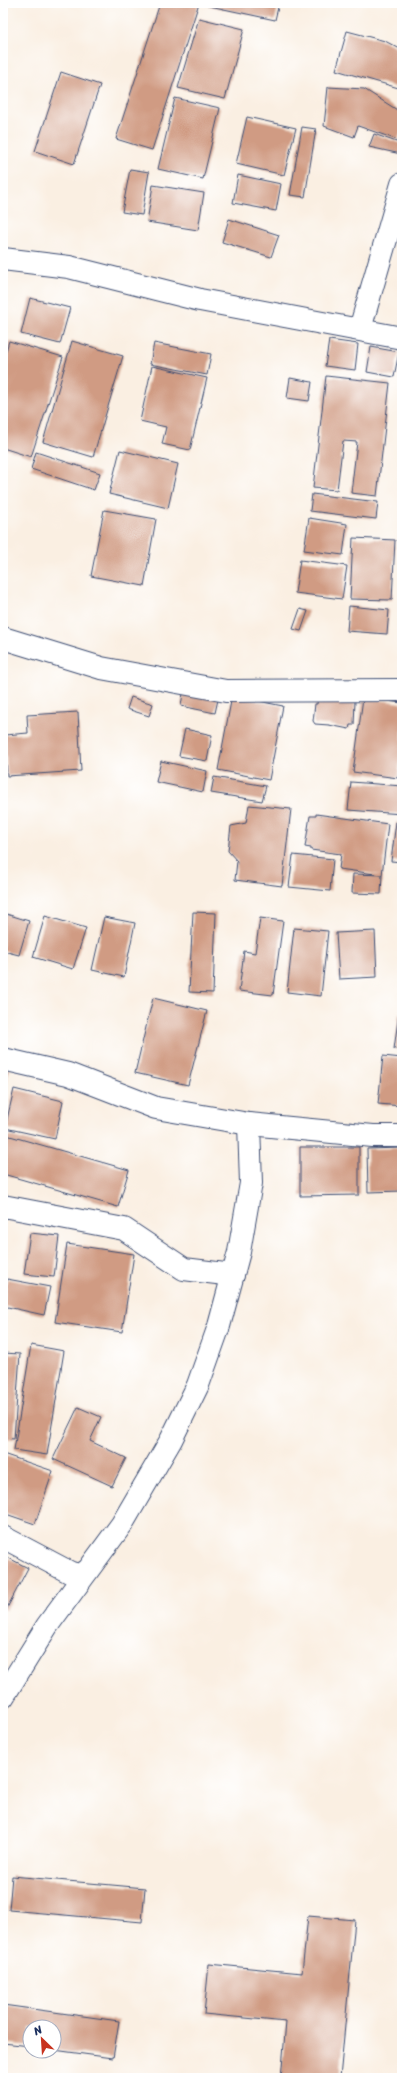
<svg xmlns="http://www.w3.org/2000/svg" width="405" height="2081" viewBox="0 0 405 2081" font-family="Sriracha,sans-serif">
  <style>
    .building { fill: #d09b83 }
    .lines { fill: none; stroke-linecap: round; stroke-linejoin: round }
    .minor-casing { stroke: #3c4c72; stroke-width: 24 }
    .minor { stroke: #fff; stroke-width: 22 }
  </style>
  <rect width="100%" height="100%" fill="#fff"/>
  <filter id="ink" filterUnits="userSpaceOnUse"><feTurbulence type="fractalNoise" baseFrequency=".025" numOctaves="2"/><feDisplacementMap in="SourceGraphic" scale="8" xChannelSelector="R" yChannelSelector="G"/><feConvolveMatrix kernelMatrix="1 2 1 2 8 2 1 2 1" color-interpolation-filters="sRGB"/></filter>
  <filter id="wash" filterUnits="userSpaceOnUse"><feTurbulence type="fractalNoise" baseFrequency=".012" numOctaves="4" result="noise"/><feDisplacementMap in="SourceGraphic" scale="16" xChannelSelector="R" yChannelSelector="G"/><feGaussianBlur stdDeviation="0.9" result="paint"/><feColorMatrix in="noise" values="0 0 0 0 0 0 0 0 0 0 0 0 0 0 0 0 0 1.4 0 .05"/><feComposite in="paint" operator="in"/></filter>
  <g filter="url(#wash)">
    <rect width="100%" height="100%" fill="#faefe2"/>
    <g id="blocks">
      <g class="building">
        <polygon points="160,3 199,3 152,150 116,139"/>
        <polygon points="205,3 279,3 275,20 205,5"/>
        <polygon points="199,18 244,29 225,99 178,88"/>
        <polygon points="347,31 385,41 402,50 402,89 336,70"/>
        <polygon points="61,72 100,85 74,164 35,151"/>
        <polygon points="328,87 364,89 402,113 402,130 398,140 358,126 354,137 324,126"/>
        <polygon points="175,98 220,108 203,179 158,169"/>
        <polygon points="247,117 296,128 284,175 236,164"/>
        <polygon points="302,127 316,129 305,197 290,195"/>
        <polygon points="374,134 402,144 401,154 369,147"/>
        <polygon points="130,169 149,172 142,215 122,212"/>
        <polygon points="238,175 281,184 276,211 233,203"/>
        <polygon points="153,185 204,193 198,230 147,222"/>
        <polygon points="229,219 279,235 271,257 222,242"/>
        <polygon points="30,298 70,308 60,344 21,334"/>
        <polygon points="329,340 358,344 355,370 325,366"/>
        <polygon points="9,341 63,357 31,457 3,448 3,361"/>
        <polygon points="72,341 123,356 93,457 43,442"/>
        <polygon points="154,343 211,354 207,375 150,364"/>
        <polygon points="371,347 399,352 394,377 367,372"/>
        <polygon points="152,366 207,378 190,450 162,444 166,427 140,421"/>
        <polygon points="326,376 390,383 377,496 351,493 357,442 343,441 337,490 313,488"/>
        <polygon points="290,378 312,382 309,401 287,398"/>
        <polygon points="120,450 178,464 168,508 109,494"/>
        <polygon points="36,452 100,473 94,490 31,469"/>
        <polygon points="312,494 378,502 376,519 310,511"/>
        <polygon points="104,510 156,519 144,586 91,576"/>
        <polygon points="309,518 347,524 343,555 304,550"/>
        <polygon points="353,538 395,540 392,600 350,599"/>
        <polygon points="300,560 347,566 342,599 295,593"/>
        <polygon points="349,606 389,610 387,634 347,631"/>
        <polygon points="300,609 308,611 301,631 293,629"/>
        <polygon points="184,687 219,695 215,713 181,706"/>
        <polygon points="319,693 355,701 354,725 350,725 349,729 329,725 315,724 313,721 315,704 317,704"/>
        <polygon points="232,696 283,706 269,780 218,770"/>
        <polygon points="131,697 153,704 149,716 127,709"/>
        <polygon points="363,698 402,703 402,747 398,778 353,772"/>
        <polygon points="78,712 81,771 7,776 5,735 28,733 27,715"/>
        <polygon points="185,729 212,735 207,761 179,756"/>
        <polygon points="161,761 207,771 203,792 156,782"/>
        <polygon points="214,777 266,786 262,801 211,793"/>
        <polygon points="351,782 402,786 402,814 348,810"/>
        <polygon points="249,805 291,809 282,886 235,880 237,861 228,851 231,826 246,823"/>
        <polygon points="316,814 388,824 382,875 339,869 341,854 311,850 311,848 305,847 310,816 316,816"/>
        <polygon points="396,822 402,823 402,862 391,861"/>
        <polygon points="293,855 333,859 330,891 289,887"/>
        <polygon points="353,874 382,875 381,894 352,893"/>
        <polygon points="193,912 216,913 213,993 189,992"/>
        <polygon points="3,913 29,921 19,955 3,951"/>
        <polygon points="45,916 86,928 73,969 33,957"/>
        <polygon points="104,917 135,923 124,977 92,970"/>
        <polygon points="260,918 283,921 273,995 239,991 244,951 255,953"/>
        <polygon points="294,928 328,931 321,996 287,992"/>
        <polygon points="375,931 377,977 339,979 336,933"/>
        <polygon points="153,998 207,1011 188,1085 135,1073"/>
        <polygon points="399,1013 402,1014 402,1050 394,1049"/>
        <polygon points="383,1056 402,1058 402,1106 378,1104"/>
        <polygon points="3,1067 10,1069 3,1090"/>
        <polygon points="14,1089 63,1101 55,1139 5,1128"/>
        <polygon points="3,1134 129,1170 118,1207 3,1174"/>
        <polygon points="300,1147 359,1147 359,1195 300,1196"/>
        <polygon points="402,1148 402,1191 368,1192 367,1149"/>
        <polygon points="30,1233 59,1236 54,1277 24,1274"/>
        <polygon points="67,1244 134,1254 122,1332 55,1322"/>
        <polygon points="7,1279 50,1287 44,1315 3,1306"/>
        <polygon points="31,1345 64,1351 47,1455 14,1450"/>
        <polygon points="3,1353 20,1354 14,1439 3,1438"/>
        <polygon points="78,1407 101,1417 90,1441 126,1458 112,1486 53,1459"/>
        <polygon points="3,1454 53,1471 35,1524 3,1513"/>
        <polygon points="3,1555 28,1568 6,1610 3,1608"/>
        <polygon points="12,1876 145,1888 142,1922 9,1910"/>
        <polygon points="308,1916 355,1920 340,2078 281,2078 286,2022 204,2014 209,1964 302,1973"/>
        <polygon points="3,2005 119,2021 113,2058 54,2050 54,2027 30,2027 30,2046 3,2043"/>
      </g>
    </g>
  </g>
  <g filter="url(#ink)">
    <use href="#blocks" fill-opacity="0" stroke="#3c4c72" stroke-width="1"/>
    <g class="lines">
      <g class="minor-casing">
        <g id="minor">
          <polyline points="3,259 69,267 200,300 402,338"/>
          <polyline points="360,329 402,184"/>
          <polyline points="3,638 101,668 226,691 402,690"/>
          <polyline points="3,1059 68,1074 156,1108 249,1124 373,1136 402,1136"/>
          <polyline points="3,1206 124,1229 184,1269 233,1275"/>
          <polyline points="3,1537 71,1573 79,1575 87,1571"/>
          <polyline points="3,1697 47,1626 122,1524 171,1440 198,1385 219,1326 239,1252 251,1183 249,1124"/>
        </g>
      </g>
      <use href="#minor" class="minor"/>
    </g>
  </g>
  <rect width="405" height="2081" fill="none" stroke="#fff" stroke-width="16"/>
  <g transform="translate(42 2039) rotate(335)"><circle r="19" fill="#ffffff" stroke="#a4acbf"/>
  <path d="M0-3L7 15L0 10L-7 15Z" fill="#c8321e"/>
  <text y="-6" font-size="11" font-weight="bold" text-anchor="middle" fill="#1b2f5e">N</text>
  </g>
</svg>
